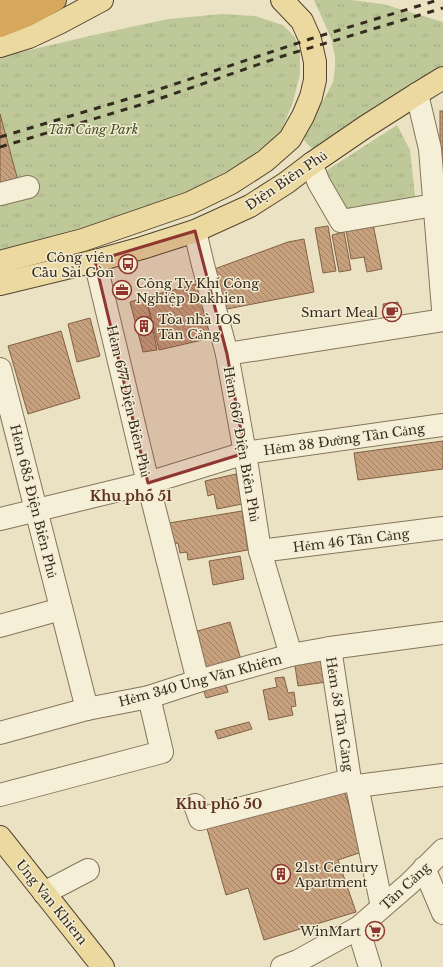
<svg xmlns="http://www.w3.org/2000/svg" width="443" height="967" viewBox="0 0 443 967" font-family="'Libre Baskerville',serif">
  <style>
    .park { fill: url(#park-tufts) }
    .building { fill: url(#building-back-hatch); stroke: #826143 }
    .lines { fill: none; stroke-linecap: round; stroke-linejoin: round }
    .minor-casing { stroke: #84745c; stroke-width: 24 }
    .major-casing { stroke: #534330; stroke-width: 24 }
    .highway-casing { stroke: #534330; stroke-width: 24 }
    .minor { stroke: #f6efd7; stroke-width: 22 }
    .major { stroke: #ecd99f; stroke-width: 22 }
    .highway { stroke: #d5a85b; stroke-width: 22 }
    .rail { stroke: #362b1f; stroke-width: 3; stroke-dasharray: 7 7; stroke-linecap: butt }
    .marked { fill: #8f3630; fill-opacity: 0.2; stroke: #8f3630; stroke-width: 3; stroke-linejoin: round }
    .labels { text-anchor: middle; stroke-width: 3; stroke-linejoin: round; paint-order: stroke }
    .park-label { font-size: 13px; font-style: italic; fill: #435127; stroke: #f3ecd3 }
    .street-label { font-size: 13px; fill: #362b1f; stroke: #f3ecd3 }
    .poi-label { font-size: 13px; fill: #362b1f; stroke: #f3ecd3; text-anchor: end }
    .neighbourhood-label { font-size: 14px; font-weight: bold; fill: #5f3321; stroke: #f3ecd3 }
  </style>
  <defs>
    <pattern id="park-tufts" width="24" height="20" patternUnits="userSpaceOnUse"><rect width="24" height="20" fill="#bfc899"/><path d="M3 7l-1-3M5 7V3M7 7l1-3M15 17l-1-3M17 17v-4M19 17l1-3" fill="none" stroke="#a5ac83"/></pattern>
    <pattern id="building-back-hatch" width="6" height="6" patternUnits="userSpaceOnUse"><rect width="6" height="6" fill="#c7a17d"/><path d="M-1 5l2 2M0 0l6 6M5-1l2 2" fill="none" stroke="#a28366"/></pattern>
  </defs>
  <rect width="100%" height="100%" fill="#ebe2c4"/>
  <g class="park">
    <polygon points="314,0 351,0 383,4 443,22 443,67 406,88 323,145 313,149 307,144 303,138 311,120 323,101 333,82 335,68 335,57 331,38"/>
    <polygon points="222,14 255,16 283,25 295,37 300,55 300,74 293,102 281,132 243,163 189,191 98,224 0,251 0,57 94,35 168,19"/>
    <polygon points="397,125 410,150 416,205 346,217 324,172"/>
  </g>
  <g class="building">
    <rect x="440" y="111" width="3" height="47"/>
    <polygon points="0,114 18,181 0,186"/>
    <polygon points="373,224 382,269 367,272 364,257 351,259 346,230"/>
    <polygon points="328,226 336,271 323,273 315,228"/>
    <polygon points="344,232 351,270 339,272 332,235"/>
    <polygon points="304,239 314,292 217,311 209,271 288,242"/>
    <polygon points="197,284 211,338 159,350 146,297"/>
    <polygon points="146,297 157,350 143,352 130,302"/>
    <polygon points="398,302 401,321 385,323 383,304"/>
    <polygon points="90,318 100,356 77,362 68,324"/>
    <polygon points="61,331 80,398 28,414 8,346"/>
    <polygon points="443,441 443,469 358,480 354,453"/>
    <polygon points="236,474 242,504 217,509 214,494 208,496 205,481"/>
    <polygon points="242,511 248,550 188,560 187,552 180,553 178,543 172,544 169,523"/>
    <polygon points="240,556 244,579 213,585 209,561"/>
    <polygon points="230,622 241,660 205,671 194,632"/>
    <polygon points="294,659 324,660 327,682 298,686"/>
    <polygon points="284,677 288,693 294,692 296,706 291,707 293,715 269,720 263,690 277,687 275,678"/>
    <polygon points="225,682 228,692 206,698 203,688"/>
    <polygon points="249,722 252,729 218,739 215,731"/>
    <polygon points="341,782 365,851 338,860 356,912 264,940 248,888 226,895 204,818"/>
  </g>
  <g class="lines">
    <g class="minor-casing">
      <g id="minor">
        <polyline points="417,94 430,149 443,309"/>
        <polyline points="311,164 319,183 341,221 434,205"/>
        <polyline points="0,194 28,187"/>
        <polyline points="195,231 203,265 227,354 245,453 260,551 291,655"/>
        <polyline points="95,261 148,483 198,681"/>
        <polyline points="227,354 443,320"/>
        <polyline points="0,369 87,709"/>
        <polyline points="0,519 148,483 245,453 443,425"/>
        <polyline points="260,551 443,528"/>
        <polyline points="0,626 61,609"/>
        <polyline points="330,648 350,780"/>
        <polyline points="0,733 87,709 149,697 198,681 291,655 330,648 443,633"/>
        <polyline points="357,786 382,907"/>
        <polyline points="0,795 162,752 149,697"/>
        <polyline points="195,805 200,819 350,780 357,786 443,775"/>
        <polyline points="424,868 443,913"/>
        <polyline points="44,893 88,870"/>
        <polyline points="358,928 370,967"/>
        <polyline points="282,967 298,961 358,928 410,883 443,850"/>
      </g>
    </g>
    <g class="major-casing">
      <g id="major">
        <polyline points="0,46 29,37 59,23 102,0"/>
        <polyline points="0,262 83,240 190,203 231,183 265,161 290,139 303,116 311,97 315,80 315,62 310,39 302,21 282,0"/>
        <polyline points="0,284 95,261 142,248 195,231 250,206 286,183 311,164 365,127 417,94 443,78"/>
        <polyline points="0,837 103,967"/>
      </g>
    </g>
    <g class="highway-casing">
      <g id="highway">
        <polyline points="0,7 29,0"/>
        <polyline points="0,26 28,15 55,0"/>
      </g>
    </g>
    <use href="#minor" class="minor"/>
    <use href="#major" class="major"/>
    <use href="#highway" class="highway"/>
    <g class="rail">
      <polyline points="0,137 151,92 310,39 438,0"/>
      <polyline points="0,147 150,102 283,56 443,8"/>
    </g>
  </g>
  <path class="marked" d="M195,231L227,354L245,453L148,483L95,261Z"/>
  <defs>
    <g id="bus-ring" transform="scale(1)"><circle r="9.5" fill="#f3ecd3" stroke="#8f3630" stroke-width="1.5"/><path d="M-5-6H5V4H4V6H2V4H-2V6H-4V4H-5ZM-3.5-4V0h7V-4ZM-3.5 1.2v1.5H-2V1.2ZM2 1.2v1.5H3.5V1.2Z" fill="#8f3630"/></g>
    <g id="office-ring" transform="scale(1)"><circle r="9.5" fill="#f3ecd3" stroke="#8f3630" stroke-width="1.5"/><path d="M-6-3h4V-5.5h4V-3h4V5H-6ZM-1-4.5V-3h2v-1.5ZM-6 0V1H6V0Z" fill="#8f3630"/></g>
    <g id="cafe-ring" transform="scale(1)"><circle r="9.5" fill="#f3ecd3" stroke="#8f3630" stroke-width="1.5"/><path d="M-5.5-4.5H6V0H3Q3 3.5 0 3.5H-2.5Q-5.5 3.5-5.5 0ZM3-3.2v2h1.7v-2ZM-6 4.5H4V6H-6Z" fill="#8f3630"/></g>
    <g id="building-ring" transform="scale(1)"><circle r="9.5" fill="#f3ecd3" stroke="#8f3630" stroke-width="1.5"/><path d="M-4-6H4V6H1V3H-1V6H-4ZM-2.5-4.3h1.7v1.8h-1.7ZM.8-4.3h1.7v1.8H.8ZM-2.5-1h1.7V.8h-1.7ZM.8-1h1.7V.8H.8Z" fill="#8f3630"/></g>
    <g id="supermarket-ring" transform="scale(1)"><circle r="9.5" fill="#f3ecd3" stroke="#8f3630" stroke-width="1.5"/><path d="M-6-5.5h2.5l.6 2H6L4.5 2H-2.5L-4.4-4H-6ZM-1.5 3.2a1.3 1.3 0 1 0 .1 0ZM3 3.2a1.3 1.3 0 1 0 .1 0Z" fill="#8f3630"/></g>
  </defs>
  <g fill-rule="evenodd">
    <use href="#bus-ring" x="128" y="264"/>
    <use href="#office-ring" x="122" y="290"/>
    <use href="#cafe-ring" x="392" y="312"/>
    <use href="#building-ring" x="144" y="326"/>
    <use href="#building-ring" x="281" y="874"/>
    <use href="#supermarket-ring" x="375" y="931"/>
  </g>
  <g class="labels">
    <g class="park-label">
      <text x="93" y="134">Tân Cảng Park</text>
    </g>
    <g class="street-label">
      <text transform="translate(286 180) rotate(-34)" y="5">Điện Biên Phủ</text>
      <text transform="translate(129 401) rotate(77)" y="5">Hẻm 677 Điện Biên Phủ</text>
      <text transform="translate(344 439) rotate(-8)" y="5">Hẻm 38 Đường Tân Cảng</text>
      <text transform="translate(242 444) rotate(80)" y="5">Hẻm 667 Điện Biên Phủ</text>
      <text transform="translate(34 501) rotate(76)" y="5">Hẻm 685 Điện Biên Phủ</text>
      <text transform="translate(351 540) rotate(-7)" y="5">Hẻm 46 Tân Cảng</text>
      <text transform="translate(200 680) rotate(-15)" y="5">Hẻm 340 Ung Văn Khiêm</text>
      <text transform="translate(340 714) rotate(81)" y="5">Hẻm 58 Tân Cảng</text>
      <text transform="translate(405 886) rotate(-43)" y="5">Tân Cảng</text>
      <text transform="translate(52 902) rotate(51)" y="5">Ung Van Khiem</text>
    </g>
    <g class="poi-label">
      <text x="114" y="262">Công viên<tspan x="114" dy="15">Cầu Sài Gòn</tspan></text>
      <text x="136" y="288" text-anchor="start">Công Ty Khí Công<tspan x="136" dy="15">Nghiệp Dakhien</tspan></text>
      <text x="378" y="317">Smart Meal</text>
      <text x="158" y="324" text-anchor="start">Tòa nhà IOS<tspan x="158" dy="15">Tân Cảng</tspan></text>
      <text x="295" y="872" text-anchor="start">21st Century<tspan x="295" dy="15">Apartment</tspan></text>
      <text x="361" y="936">WinMart</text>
    </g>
    <g class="neighbourhood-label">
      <text x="131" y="501">Khu phố 51</text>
      <text x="219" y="809">Khu phố 50</text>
    </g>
  </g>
</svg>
